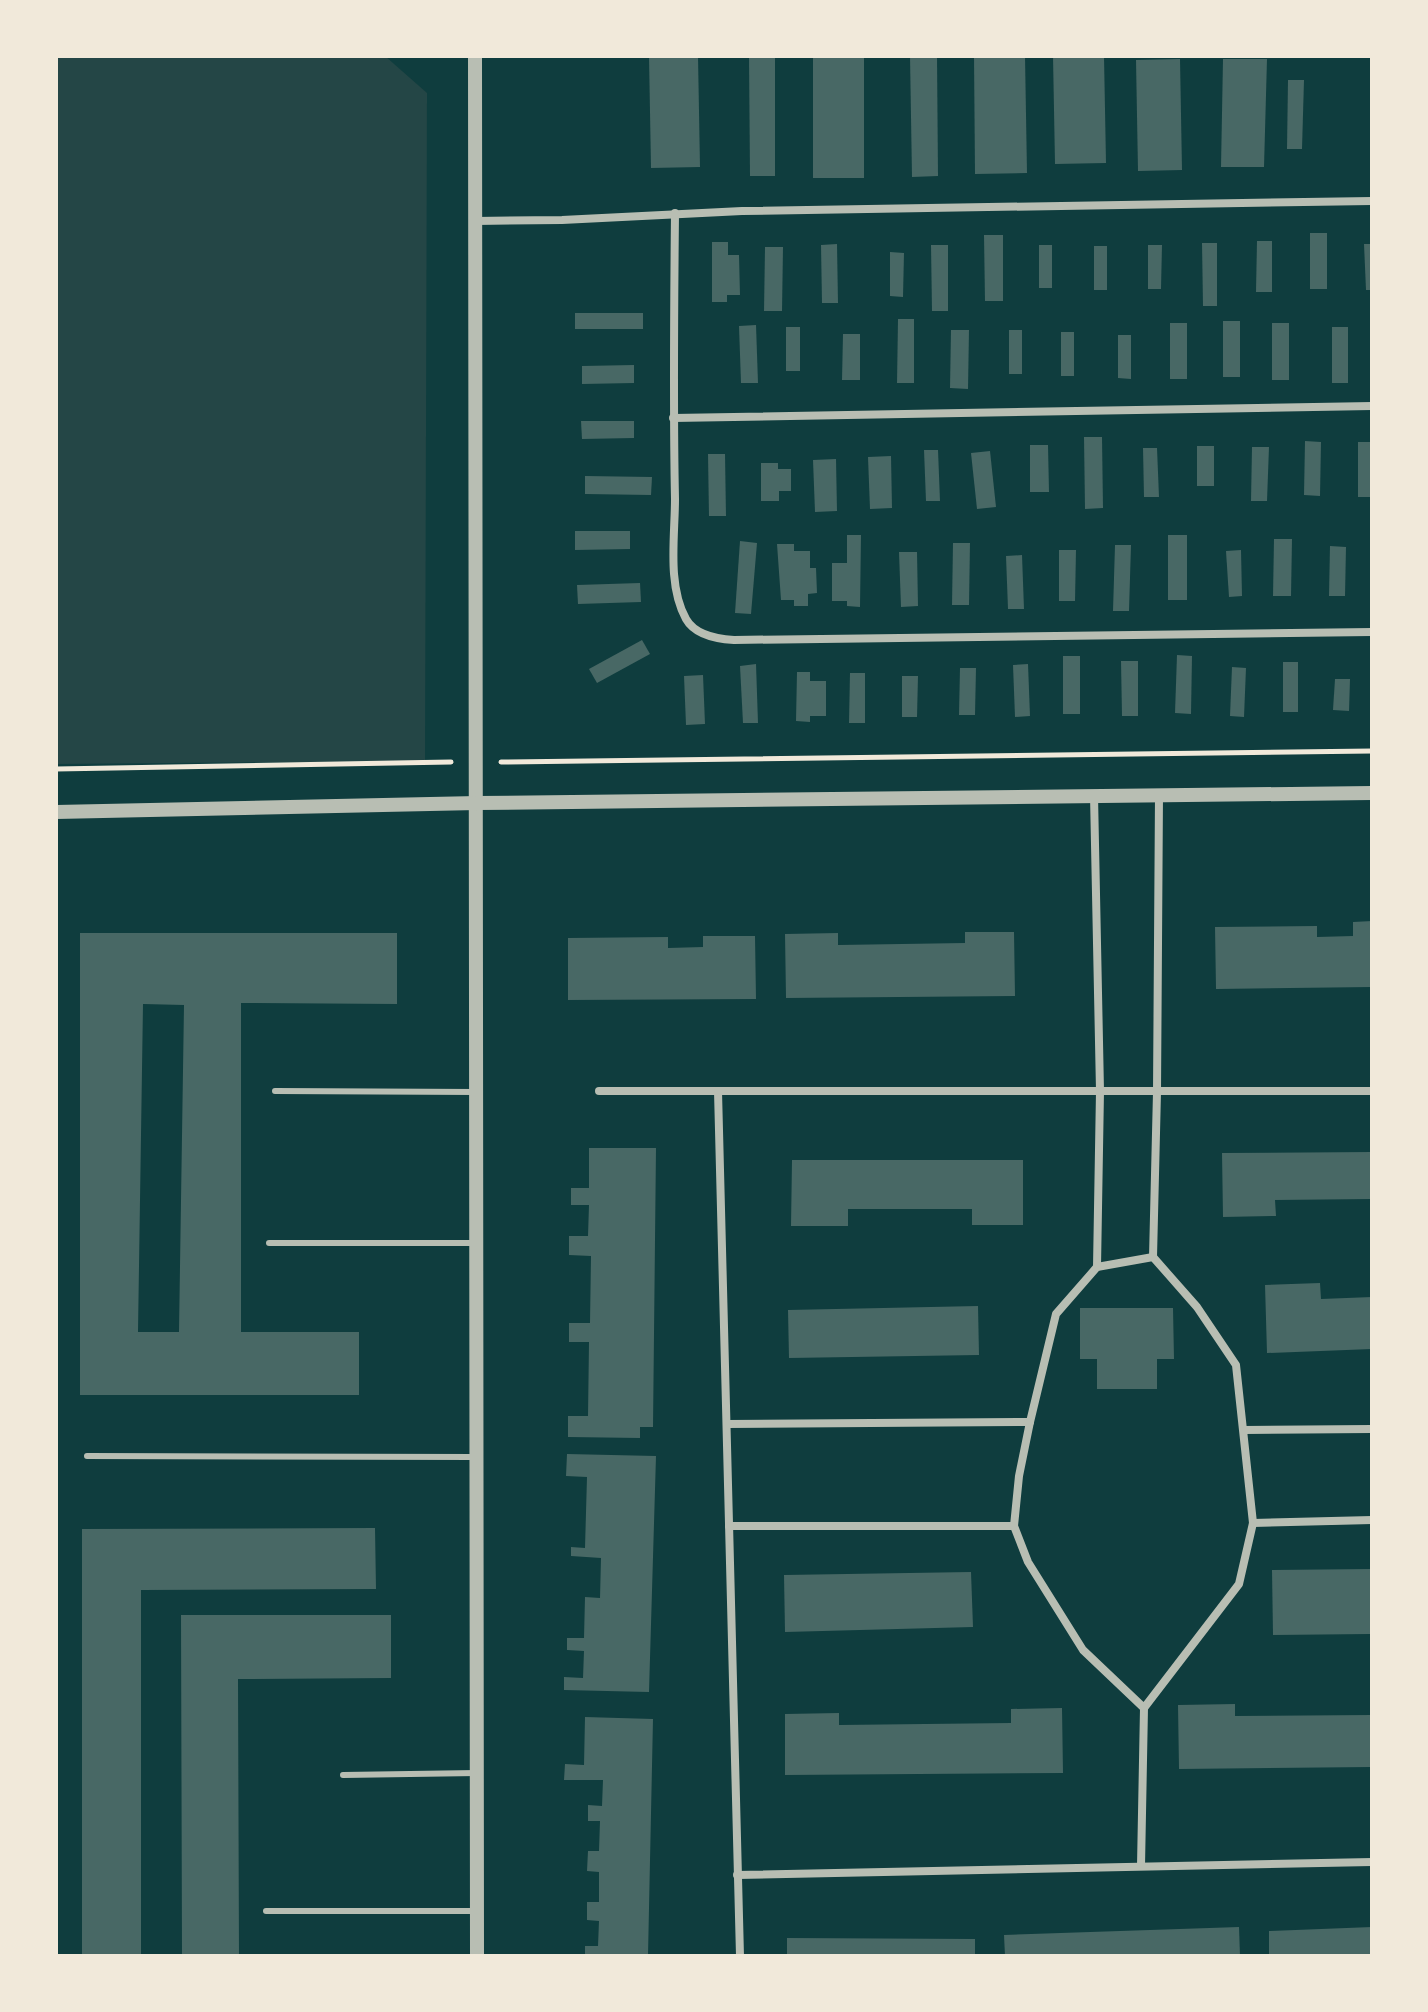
<svg xmlns="http://www.w3.org/2000/svg" width="1428" height="2012" viewBox="0 0 1428 2012" font-family="'Alegreya Sans',sans-serif">
  <style>
    .green { fill: #244646 }
    .building { fill: #486865; fill-rule: evenodd }
    .lines { fill: none; stroke-linecap: round; stroke-linejoin: round }
    .path { stroke: #f1e9da; stroke-width: 5 }
    .service { stroke: #b8beb3; stroke-width: 6 }
    .minor { stroke: #b8beb3; stroke-width: 8 }
    .tertiary { stroke: #b8beb3; stroke-width: 14 }
  </style>
  <rect width="100%" height="100%" fill="#0f3d3e"/>
  <polygon class="green" points="56,56 385,56 427,93 425,761 56,764"/>
  <g class="building">
    <polygon points="649,56 698,56 700,167 651,168"/>
    <polygon points="749,56 775,56 775,176 750,176"/>
    <rect x="813" y="56" width="51" height="122"/>
    <polygon points="910,56 937,56 938,176 912,177"/>
    <polygon points="974,56 1025,56 1027,173 975,174"/>
    <polygon points="1053,56 1104,56 1106,163 1055,164"/>
    <polygon points="1180,59 1182,170 1138,171 1136,60"/>
    <polygon points="1223,59 1267,59 1264,167 1221,167"/>
    <polygon points="1288,80 1304,80 1302,149 1287,149"/>
    <rect x="1310" y="233" width="17" height="56"/>
    <polygon points="984,235 1003,235 1003,301 985,301"/>
    <polygon points="1257,241 1272,241 1272,292 1256,292"/>
    <polygon points="712,242 728,242 728,255 739,255 740,295 727,295 727,302 712,302"/>
    <polygon points="1202,243 1217,243 1217,306 1203,306"/>
    <polygon points="837,244 838,303 822,303 821,245"/>
    <polygon points="1364,244 1372,244 1372,290 1366,290"/>
    <polygon points="931,245 948,245 948,311 932,311"/>
    <rect x="1039" y="245" width="13" height="43"/>
    <polygon points="1148,245 1162,245 1161,289 1148,289"/>
    <rect x="1094" y="246" width="13" height="44"/>
    <polygon points="765,247 783,247 782,311 764,311"/>
    <polygon points="890,252 904,253 903,297 890,296"/>
    <rect x="575" y="313" width="68" height="16"/>
    <polygon points="898,319 914,319 914,383 897,383"/>
    <rect x="1223" y="321" width="17" height="56"/>
    <rect x="1170" y="323" width="17" height="56"/>
    <rect x="1272" y="323" width="17" height="57"/>
    <polygon points="756,325 758,383 741,383 739,326"/>
    <rect x="786" y="327" width="14" height="44"/>
    <rect x="1332" y="327" width="16" height="56"/>
    <polygon points="951,330 969,330 968,389 950,388"/>
    <rect x="1009" y="330" width="13" height="44"/>
    <rect x="1061" y="332" width="13" height="44"/>
    <polygon points="843,334 860,334 860,380 842,380"/>
    <polygon points="1118,335 1131,335 1131,379 1118,378"/>
    <polygon points="634,365 634,383 582,384 582,366"/>
    <polygon points="581,421 634,421 634,438 582,439"/>
    <polygon points="1084,437 1102,437 1103,508 1085,509"/>
    <polygon points="1305,441 1321,442 1320,496 1304,495"/>
    <rect x="1358" y="442" width="14" height="55"/>
    <polygon points="1030,445 1048,445 1049,492 1030,492"/>
    <rect x="1197" y="446" width="17" height="40"/>
    <polygon points="1252,447 1269,447 1267,501 1251,501"/>
    <polygon points="1143,448 1157,448 1159,497 1144,497"/>
    <polygon points="924,450 938,450 940,501 926,501"/>
    <polygon points="990,451 996,507 977,509 971,453"/>
    <polygon points="708,454 725,454 726,516 709,516"/>
    <polygon points="891,456 892,508 870,509 868,457"/>
    <polygon points="836,459 837,511 815,512 813,460"/>
    <polygon points="761,463 778,463 778,469 791,469 791,491 779,491 779,501 761,501"/>
    <polygon points="585,476 652,477 651,495 585,494"/>
    <polygon points="575,531 630,531 630,549 575,550"/>
    <polygon points="847,535 861,535 860,607 847,606 847,601 832,601 832,563 847,563"/>
    <rect x="1168" y="535" width="19" height="65"/>
    <polygon points="1274,539 1292,539 1291,596 1273,596"/>
    <polygon points="740,541 757,543 751,614 735,613"/>
    <polygon points="953,543 970,543 969,605 952,605"/>
    <polygon points="777,544 794,544 794,551 810,551 810,568 816,568 817,593 808,594 808,606 794,606 794,600 781,600"/>
    <polygon points="1115,545 1131,545 1129,611 1113,611"/>
    <polygon points="1330,546 1346,547 1345,596 1329,596"/>
    <polygon points="1059,550 1076,550 1075,601 1059,601"/>
    <polygon points="1241,550 1242,596 1229,597 1226,551"/>
    <polygon points="899,552 917,552 918,606 901,607"/>
    <polygon points="1022,555 1024,609 1008,609 1006,556"/>
    <polygon points="640,583 641,602 578,604 577,585"/>
    <polygon points="642,640 650,654 597,683 589,669"/>
    <polygon points="1177,655 1192,656 1191,714 1175,713"/>
    <rect x="1063" y="656" width="17" height="58"/>
    <polygon points="1121,661 1138,661 1138,716 1122,716"/>
    <rect x="1283" y="662" width="15" height="50"/>
    <polygon points="756,664 758,723 743,723 740,666"/>
    <polygon points="1028,664 1030,716 1015,717 1013,665"/>
    <polygon points="1232,667 1246,668 1244,717 1230,716"/>
    <polygon points="960,668 976,668 975,715 959,715"/>
    <polygon points="797,672 810,672 810,681 826,681 826,716 810,716 810,722 796,721"/>
    <polygon points="850,673 865,673 865,723 849,723"/>
    <polygon points="703,675 705,724 686,725 684,676"/>
    <polygon points="902,676 918,676 917,717 902,717"/>
    <polygon points="1335,679 1350,679 1349,711 1333,710"/>
    <polygon points="1372,921 1372,987 1216,989 1215,927 1317,926 1317,937 1353,936 1353,922"/>
    <polygon points="965,932 1014,932 1015,996 786,998 785,934 838,933 838,945 965,943"/>
    <path d="M80,933H397V1004L241,1003V1332H359V1395H80ZM143,1004L184,1005L179,1332H138Z"/>
    <polygon points="703,936 755,936 756,999 568,1000 568,938 668,937 668,948 703,947"/>
    <polygon points="589,1148 656,1148 653,1427 640,1427 640,1438 568,1437 568,1416 588,1416 589,1342 569,1342 569,1323 590,1323 591,1256 569,1255 569,1236 588,1236 589,1205 571,1205 571,1188 589,1188"/>
    <polygon points="1372,1152 1372,1199 1275,1200 1276,1216 1223,1217 1222,1153"/>
    <polygon points="792,1160 1023,1160 1023,1225 972,1225 972,1209 848,1209 848,1226 791,1226"/>
    <polygon points="1320,1283 1321,1299 1372,1297 1372,1349 1267,1353 1265,1285"/>
    <polygon points="978,1306 979,1355 789,1358 788,1310"/>
    <polygon points="1080,1308 1173,1308 1174,1359 1157,1359 1157,1389 1097,1389 1097,1359 1080,1359"/>
    <polygon points="567,1454 656,1456 649,1692 564,1690 564,1677 583,1678 584,1651 567,1650 567,1638 584,1638 585,1597 600,1598 601,1558 571,1556 571,1547 585,1548 587,1477 566,1476"/>
    <polygon points="375,1528 376,1589 141,1590 141,1956 82,1956 82,1529"/>
    <polygon points="1372,1569 1370,1634 1273,1635 1272,1570"/>
    <polygon points="971,1572 973,1627 785,1632 784,1575"/>
    <polygon points="181,1615 391,1615 391,1678 238,1679 239,1956 182,1956"/>
    <polygon points="1235,1704 1235,1716 1372,1715 1372,1767 1179,1769 1178,1705"/>
    <polygon points="1062,1708 1063,1773 785,1775 785,1714 839,1713 839,1725 1011,1723 1011,1709"/>
    <polygon points="585,1717 653,1719 648,1956 585,1956 585,1946 598,1946 599,1921 587,1920 587,1902 599,1902 599,1872 587,1871 588,1851 599,1851 600,1821 588,1821 588,1805 602,1806 603,1780 564,1780 565,1764 584,1765"/>
    <polygon points="1239,1927 1240,1956 1005,1956 1004,1935"/>
    <polygon points="1372,1927 1372,1956 1269,1956 1269,1931"/>
    <polygon points="787,1938 975,1939 975,1956 787,1956"/>
  </g>
  <g class="lines">
    <g class="path">
      <polyline points="501,762 1372,751"/>
      <polyline points="56,769 451,762"/>
    </g>
    <g class="service">
      <polyline points="275,1091 476,1092"/>
      <polyline points="269,1243 474,1243"/>
      <polyline points="87,1456 475,1457"/>
      <polyline points="343,1775 477,1773"/>
      <polyline points="266,1911 477,1911"/>
    </g>
    <g class="minor">
      <path d="M675,213C674,308 673,403 675,499C675,536 667,585 686,619C695,635 717,639 734,640L1372,632"/>
      <polyline points="475,221 562,220 742,211 1372,201"/>
      <polyline points="673,418 1372,406"/>
      <polyline points="1094,795 1100,1091 1097,1267"/>
      <polyline points="599,1091 1372,1091"/>
      <polyline points="718,1091 740,1956"/>
      <polyline points="1153,1257 1157,1092 1159,795"/>
      <polyline points="727,1424 1030,1422"/>
      <polyline points="1244,1430 1372,1429"/>
      <polyline points="1253,1523 1372,1520"/>
      <polyline points="729,1526 1014,1526"/>
      <polyline points="1141,1866 1144,1708 1239,1584 1253,1523 1236,1365 1197,1307 1153,1257 1097,1267 1056,1314 1030,1422 1019,1476 1014,1526 1028,1562 1083,1650 1144,1708"/>
      <polyline points="737,1875 1372,1862"/>
    </g>
    <g class="tertiary">
      <polyline points="475,56 477,1956"/>
      <polyline points="56,812 477,803 1372,793"/>
    </g>
  </g>
  <rect width="1428" height="2012" fill="none" stroke="#f1e9da" stroke-width="116"/>
</svg>
